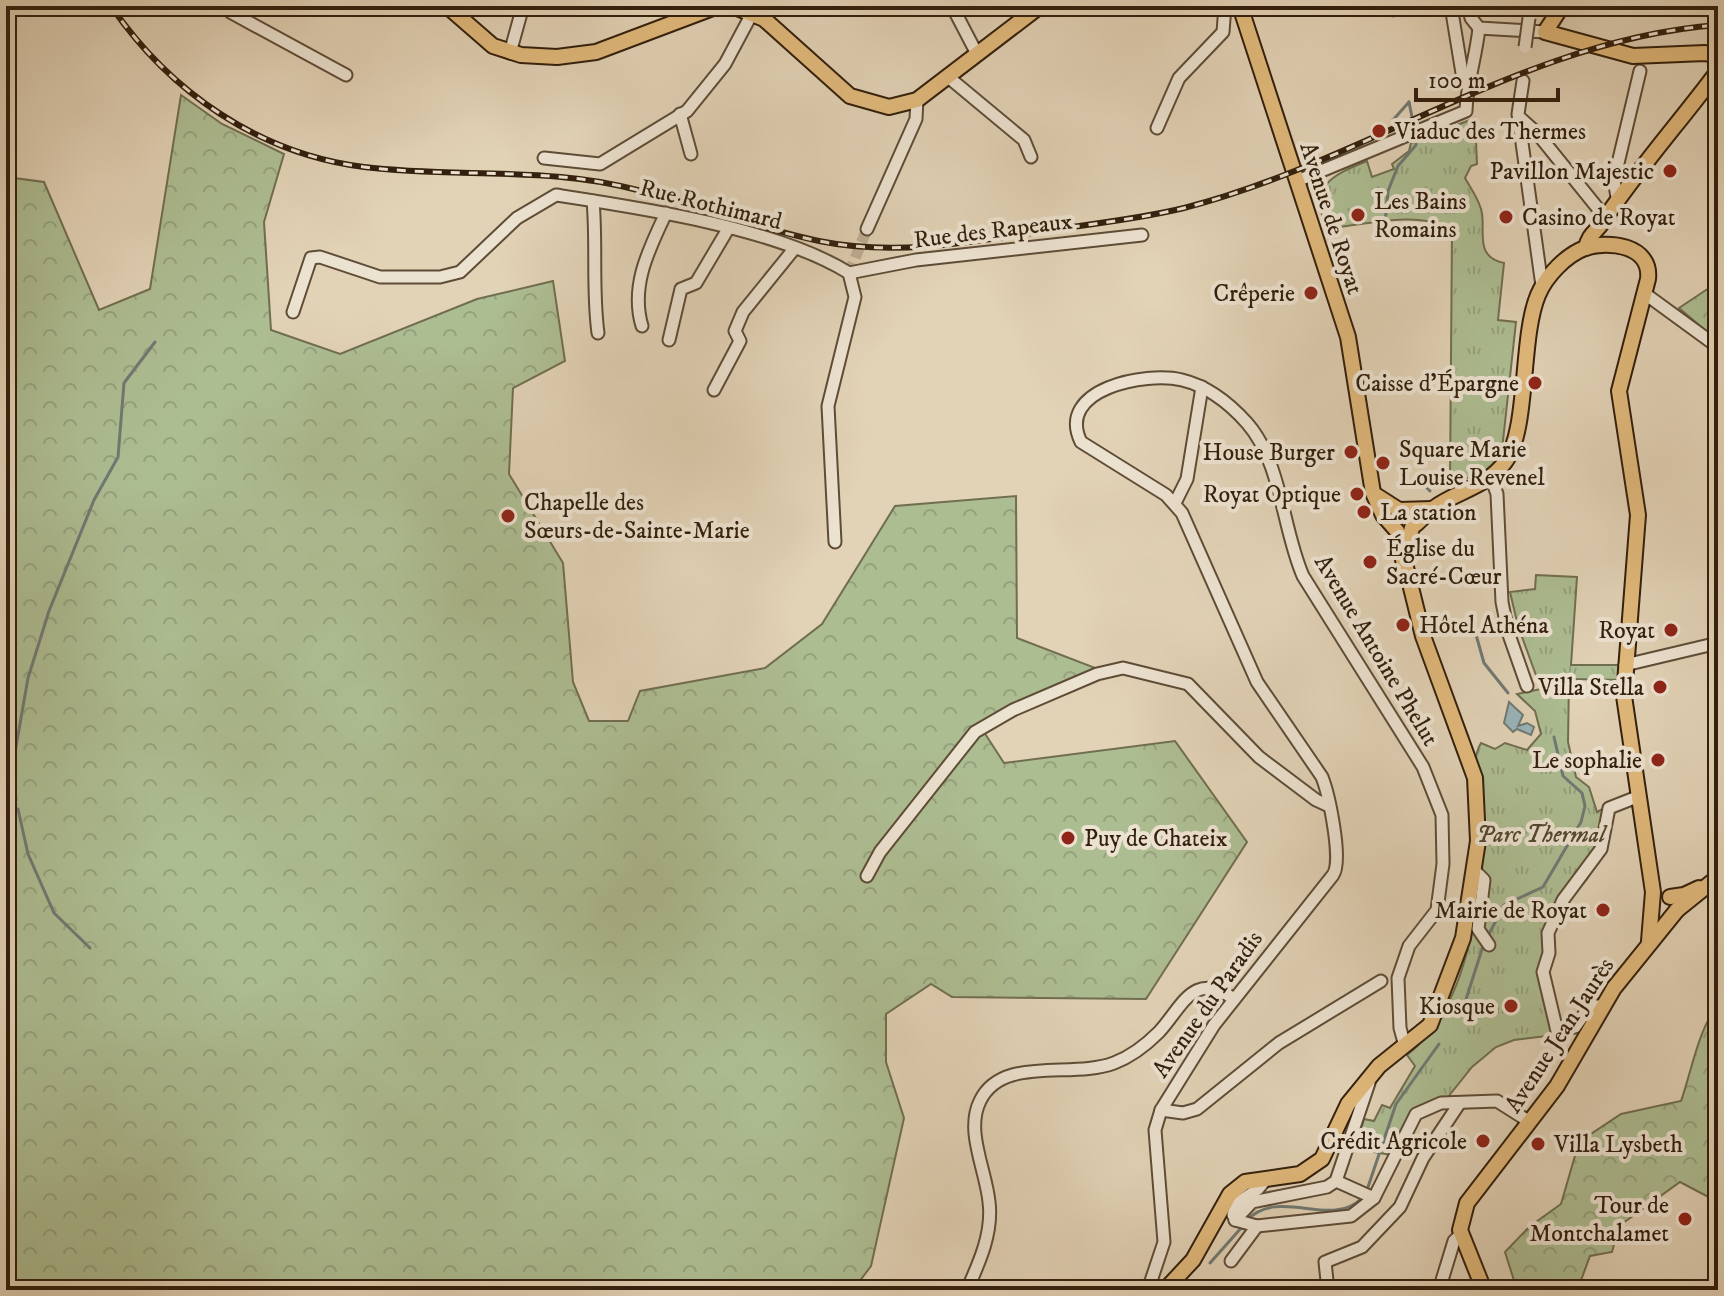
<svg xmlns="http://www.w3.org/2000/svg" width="1724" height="1296" viewBox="0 0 1724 1296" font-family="'IM FELL DW Pica',serif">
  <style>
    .grass { fill: url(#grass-tufts); stroke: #706e50; stroke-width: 2 }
    .forest { fill: url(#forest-crowns); stroke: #706e50; stroke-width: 2 }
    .water { fill: #99b5b9; stroke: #707974; stroke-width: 2 }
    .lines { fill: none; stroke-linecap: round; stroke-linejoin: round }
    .stream { stroke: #707974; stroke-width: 3 }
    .minor-tunnel { stroke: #bfae94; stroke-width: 11; stroke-dasharray: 11 5.5; stroke-linecap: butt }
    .minor-casing { stroke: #5e4c37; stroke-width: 15 }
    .major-casing { stroke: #321f0d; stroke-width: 18 }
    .minor { stroke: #ece2d0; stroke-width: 11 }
    .major { stroke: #e1b97b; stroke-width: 14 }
    .rail-casing { stroke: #321f0d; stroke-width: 6 }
    .rail { stroke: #ece2d0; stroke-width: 3; stroke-dasharray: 9; stroke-linecap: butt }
    .minor-bridge-casing { stroke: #5e4c37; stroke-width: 15; stroke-linecap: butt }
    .minor-bridge { stroke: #ece2d0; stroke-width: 11 }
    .poi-dot { fill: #8f2418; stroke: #ece2d0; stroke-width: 3 }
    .labels { text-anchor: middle; stroke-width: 8; stroke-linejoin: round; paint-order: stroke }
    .poi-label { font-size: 24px; fill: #321f0d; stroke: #ece2d0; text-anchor: end }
    .street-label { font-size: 24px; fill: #321f0d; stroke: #ece2d0 }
    .park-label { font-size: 24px; font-style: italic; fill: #51462e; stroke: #ece2d0 }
  </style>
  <defs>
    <pattern id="grass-tufts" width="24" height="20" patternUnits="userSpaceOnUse" patternTransform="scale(2)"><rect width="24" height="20" fill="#adbd92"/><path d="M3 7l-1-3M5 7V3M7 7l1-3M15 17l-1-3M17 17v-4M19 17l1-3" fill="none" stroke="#95a27d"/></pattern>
    <pattern id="forest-crowns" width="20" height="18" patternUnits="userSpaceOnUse" patternTransform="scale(2)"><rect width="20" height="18" fill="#adbd92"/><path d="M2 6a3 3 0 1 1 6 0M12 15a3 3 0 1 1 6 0" fill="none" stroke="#95a27d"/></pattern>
  </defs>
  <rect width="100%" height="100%" fill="#e2d2b6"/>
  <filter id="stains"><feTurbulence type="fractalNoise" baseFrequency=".0025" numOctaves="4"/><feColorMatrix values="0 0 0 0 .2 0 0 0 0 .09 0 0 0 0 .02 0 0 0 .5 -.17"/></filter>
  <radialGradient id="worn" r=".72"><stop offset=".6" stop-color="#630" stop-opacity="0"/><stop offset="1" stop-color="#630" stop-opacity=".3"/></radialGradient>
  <g class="grass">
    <path d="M1475,118L1477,164L1471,166L1465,178C1471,189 1481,202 1482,214C1485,233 1475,257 1504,263L1498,320L1516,322L1501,459L1488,472L1450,483L1452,230C1419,209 1363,225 1326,229C1310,185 1330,176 1367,161L1372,177L1394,169L1392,164L1409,151L1411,143Z"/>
    <path d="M1536,575L1577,577L1571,665H1625L1624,680L1569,679L1568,742L1576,777L1589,787L1597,812L1637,791L1610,812L1602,853L1587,879L1567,902L1553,934L1555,949L1545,972L1556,1035L1514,1040L1496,1047L1472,1067L1448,1097L1423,1106L1391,1155L1355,1149L1364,1119L1374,1121L1382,1105L1390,1108L1415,1066L1407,1055C1473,1004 1483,887 1480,809C1480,786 1469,763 1481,743L1495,749L1505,743L1527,750L1541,734L1535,711L1517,694L1541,689L1518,626L1510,592L1535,589Z"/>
  </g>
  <g class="forest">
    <polygon points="181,95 222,124 284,154 264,222 271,330 340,354 477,299 553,281 565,361 513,388 509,474 563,563 573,682 589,721 628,721 640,691 765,668 822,624 895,506 1016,496 1017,638 1098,669 980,726 1004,763 1175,741 1247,842 1146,999 952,997 931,984 886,1014 886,1062 904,1118 871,1266 853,1290 6,1290 6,177 44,182 99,310 150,289"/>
    <polygon points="1718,282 1718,335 1706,331 1679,308"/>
    <path d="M1718,1006V1202L1680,1182L1619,1226L1612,1252L1590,1256L1580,1283L1590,1290H1517L1505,1252L1529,1227L1561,1204L1579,1142L1621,1114L1681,1101C1691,1073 1699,1026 1718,1006Z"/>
  </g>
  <polygon class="water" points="1509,702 1523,715 1518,726 1527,723 1534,727 1531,735 1517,729 1513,732 1504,723"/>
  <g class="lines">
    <g class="stream">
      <polyline points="1391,6 1393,16"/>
      <polyline points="1409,102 1414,127"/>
      <polyline points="1403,133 1393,120 1409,102"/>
      <polyline points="1385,222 1388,191 1398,166 1416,145 1415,135"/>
      <polyline points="1423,484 1430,491"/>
      <polyline points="1471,617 1484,663 1508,693"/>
      <polyline points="16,800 13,764 28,678 49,611 94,500 118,457 124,383 155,342"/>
      <polyline points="18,809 28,854 54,913 90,948"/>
      <polyline points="1488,936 1504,905 1543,887 1581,822 1585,806 1582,793 1563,776 1554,737"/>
      <polyline points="1461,1015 1484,943"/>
      <polyline points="1368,1187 1396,1104 1439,1044"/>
      <path d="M1246,1221C1279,1186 1330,1229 1361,1199"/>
      <polyline points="1210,1263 1242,1227"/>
    </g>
    <polyline class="minor-tunnel" points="849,273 867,229"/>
    <g class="minor-casing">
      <g id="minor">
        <polyline points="229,6 230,12 346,75"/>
        <polyline points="952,6 977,54"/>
        <polyline points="1451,6 1462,73 1468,80"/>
        <polyline points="1468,6 1471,18 1479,28 1545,32"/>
        <polyline points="510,53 523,6"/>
        <polyline points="947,76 1024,140 1031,157"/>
        <polyline points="1523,81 1518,114 1542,286"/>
        <polyline points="680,114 691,154"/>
        <polyline points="1519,117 1537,133 1604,216"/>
        <polyline points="1157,128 1179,78 1223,32 1225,6"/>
        <polyline points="544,158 600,164 687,111 725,64 756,6"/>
        <path d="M1297,181L1466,111C1467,82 1476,57 1479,28"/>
        <polyline points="1617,197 1614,180 1640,71"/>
        <path d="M593,201C597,245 592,289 598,333"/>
        <polyline points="867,229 916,119 917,100"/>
        <polyline points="849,273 916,260 1142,235"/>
        <polyline points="1644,293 1718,347"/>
        <path d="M293,312L311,258L320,257L380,277H440L460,272L517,218L556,195C641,208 777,228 849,273"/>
        <path d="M642,326C630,286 649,249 666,213"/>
        <polyline points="669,340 681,289 696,283 728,229"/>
        <polyline points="714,390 740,341 735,331 743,312 794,249"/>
        <polyline points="1491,477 1497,494 1502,602 1508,632 1527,686"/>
        <polyline points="1175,503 1187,479 1202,387"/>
        <polyline points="835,542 828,406 855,297 849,273"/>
        <polyline points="1625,665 1718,643"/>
        <polyline points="1475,871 1484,880 1478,929 1489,945"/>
        <polyline points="867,876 880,852 975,732 1013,710 1097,674 1123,668 1188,684 1259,757 1316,800 1329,806"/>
        <polyline points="1602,1006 1590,1006 1575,1027 1557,1031 1543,972 1549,953 1548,933 1563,900 1601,849 1609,808 1637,797"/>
        <polyline points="1161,1110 1183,1113 1197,1109 1279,1043 1381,981"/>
        <polyline points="1336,1181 1374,1198"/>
        <polyline points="1233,1215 1236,1204 1258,1189 1267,1178"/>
        <polyline points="1235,1220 1257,1226 1351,1216 1374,1198 1416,1114 1441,1103 1497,1101 1530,1122"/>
        <polyline points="1235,1220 1252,1202 1327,1187 1336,1181 1369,1083"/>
        <polyline points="1231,1261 1257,1226"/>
        <path d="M967,1290C979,1263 993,1233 989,1202C986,1170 965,1131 980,1101C1002,1055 1072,1079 1114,1063C1130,1057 1147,1044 1159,1032C1183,1006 1193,970 1234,999"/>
        <path d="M1148,1290L1164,1242L1155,1130L1161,1110L1214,1025L1333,875C1343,861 1329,795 1322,777L1257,682L1182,513L1166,495L1081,442C1055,389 1146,371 1182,380C1207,386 1230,404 1247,423C1282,463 1282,528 1303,576L1423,767L1442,815L1443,864L1437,910L1409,946L1398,978L1400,1028L1405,1046"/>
        <polyline points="1328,1290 1325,1262 1362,1247 1400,1207 1423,1158 1459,1104"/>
        <polyline points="1439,1290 1454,1241 1461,1234"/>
      </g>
    </g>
    <g class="major-casing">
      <g id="major">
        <polyline points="447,6 493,46 521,55 557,57 596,52 718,6"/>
        <polyline points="732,6 764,19 850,96 889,107 917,100 1040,6"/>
        <polyline points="1562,6 1545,32 1633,56 1705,53 1718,56"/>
        <path d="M1586,248C1589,234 1595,233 1602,223C1637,170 1680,122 1718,71"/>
        <polyline points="1377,496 1399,510 1432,509"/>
        <path d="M1416,524C1422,519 1427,513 1434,508C1457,491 1487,487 1505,462C1529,430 1520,338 1538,295C1546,276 1566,255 1585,248C1608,240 1652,245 1648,279L1619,391L1638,515L1624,696L1653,892L1649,941"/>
        <polyline points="1403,560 1415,517"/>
        <polyline points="1670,897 1684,895 1699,888"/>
        <polyline points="1677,910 1718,877"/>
        <polyline points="1165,1290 1193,1260 1230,1194 1245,1182 1300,1174 1322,1159 1348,1104 1379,1066 1430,1025 1463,938 1478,841 1475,778 1423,636 1397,531 1383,515 1373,493 1348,337 1240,6"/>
        <polyline points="1484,1290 1460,1230 1467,1203 1557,1086 1614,988 1677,910"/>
      </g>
    </g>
    <use href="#minor" class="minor"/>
    <use href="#major" class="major"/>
    <g class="rail-casing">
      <path id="rail" d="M111,6C170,92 259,154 364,167C429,175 495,171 561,177C651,184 731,223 819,241C898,257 978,241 1057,229C1100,223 1143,218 1184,208C1367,161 1527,39 1718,25"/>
    </g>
    <use href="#rail" class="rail"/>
    <g class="minor-bridge-casing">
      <polyline id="minor-bridge" points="1525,47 1529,18"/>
    </g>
    <use href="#minor-bridge" class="minor-bridge"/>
  </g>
  <g class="poi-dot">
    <circle cx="1379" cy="131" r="8"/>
    <circle cx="1670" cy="171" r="8"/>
    <circle cx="1358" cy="215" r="8"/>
    <circle cx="1506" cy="217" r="8"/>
    <circle cx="1311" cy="293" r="8"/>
    <circle cx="1535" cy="383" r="8"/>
    <circle cx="1351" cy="452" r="8"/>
    <circle cx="1383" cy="463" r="8"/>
    <circle cx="1357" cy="494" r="8"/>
    <circle cx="1364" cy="512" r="8"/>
    <circle cx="508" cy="516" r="8"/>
    <circle cx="1370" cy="562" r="8"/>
    <circle cx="1403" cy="625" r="8"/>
    <circle cx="1671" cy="630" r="8"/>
    <circle cx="1660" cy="687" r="8"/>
    <circle cx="1658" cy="760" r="8"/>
    <circle cx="1068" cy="838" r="8"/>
    <circle cx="1603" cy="910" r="8"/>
    <circle cx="1511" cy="1006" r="8"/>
    <circle cx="1483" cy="1141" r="8"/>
    <circle cx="1538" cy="1144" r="8"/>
    <circle cx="1685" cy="1219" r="8"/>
  </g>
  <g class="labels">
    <g class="poi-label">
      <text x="1395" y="139" text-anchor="start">Viaduc des Thermes</text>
      <text x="1654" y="179">Pavillon Majestic</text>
      <text x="1374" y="209" text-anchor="start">Les Bains<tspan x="1374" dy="28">Romains</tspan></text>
      <text x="1522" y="225" text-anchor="start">Casino de Royat</text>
      <text x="1295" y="301">Crêperie</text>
      <text x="1519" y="391">Caisse d'Épargne</text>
      <text x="1399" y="457" text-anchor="start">Square Marie<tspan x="1399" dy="28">Louise Revenel</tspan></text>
      <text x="1335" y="460">House Burger</text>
      <text x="1341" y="502">Royat Optique</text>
      <text x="524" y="510" text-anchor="start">Chapelle des<tspan x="524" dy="28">Sœurs-de-Sainte-Marie</tspan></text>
      <text x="1380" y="520" text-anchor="start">La station</text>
      <text x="1386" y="556" text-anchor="start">Église du<tspan x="1386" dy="28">Sacré-Cœur</tspan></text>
      <text x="1419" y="633" text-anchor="start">Hôtel Athéna</text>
      <text x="1655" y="638">Royat</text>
      <text x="1644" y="695">Villa Stella</text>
      <text x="1642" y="768">Le sophalie</text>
      <text x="1084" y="846" text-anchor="start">Puy de Chateix</text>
      <text x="1587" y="918">Mairie de Royat</text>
      <text x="1495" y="1014">Kiosque</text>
      <text x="1467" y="1149">Crédit Agricole</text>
      <text x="1554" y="1152" text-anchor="start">Villa Lysbeth</text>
      <text x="1669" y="1213">Tour de<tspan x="1669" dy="28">Montchalamet</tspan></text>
    </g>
    <g class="street-label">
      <text transform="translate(711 204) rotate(14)" y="8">Rue Rothimard</text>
      <text transform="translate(1332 218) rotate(72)" y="8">Avenue de Royat</text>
      <text transform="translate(993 230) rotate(-7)" y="8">Rue des Rapeaux</text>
      <text transform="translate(1377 650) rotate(59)" y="8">Avenue Antoine Phelut</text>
      <text transform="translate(1207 1004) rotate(-55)" y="8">Avenue du Paradis</text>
      <text transform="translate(1559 1035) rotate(-57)" y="8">Avenue Jean Jaurès</text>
    </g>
    <g class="park-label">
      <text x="1541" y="842">Parc Thermal</text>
    </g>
  </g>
  <rect width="1724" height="1296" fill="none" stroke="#e2d2b6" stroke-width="32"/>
  <rect x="8" y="8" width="1708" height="1280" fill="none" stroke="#321f0d" stroke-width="4"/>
  <rect x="16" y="16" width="1692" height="1264" fill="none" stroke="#321f0d" stroke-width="2"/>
  <path d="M1416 88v12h142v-12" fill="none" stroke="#321f0d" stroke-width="4"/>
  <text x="1428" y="88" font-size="24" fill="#321f0d" stroke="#ece2d0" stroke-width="6" paint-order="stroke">100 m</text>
  <rect width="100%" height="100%" filter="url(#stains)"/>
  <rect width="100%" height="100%" fill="url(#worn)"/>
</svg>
